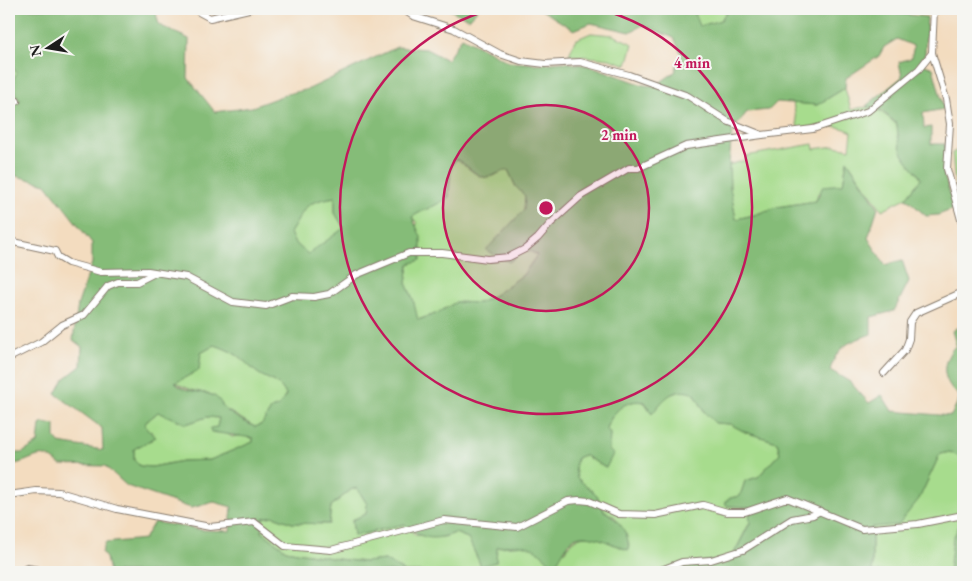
<svg xmlns="http://www.w3.org/2000/svg" width="972" height="581" viewBox="0 0 972 581" font-family="'EB Garamond',serif">
  <style>
    .green { fill: #a7dc8d; stroke: #627c54 }
    .forest { fill: #85bc78; stroke: #506c4a; fill-rule: evenodd }
    .lines { fill: none; stroke-linecap: round; stroke-linejoin: round }
    .minor-casing { stroke: #887c6e; stroke-width: 8 }
    .minor { stroke: #fff; stroke-width: 6 }
    .ring { fill: none; stroke: #c2185b; stroke-width: 2.5 }
    .centre { fill: #c2185b; stroke: #f6f6f2; stroke-width: 2.5 }
    .ring-label { font-size: 15px; text-anchor: middle; font-weight: bold; fill: #c2185b; stroke: #f6f6f2; stroke-width: 4; stroke-linejoin: round; paint-order: stroke }
  </style>
  <rect width="100%" height="100%" fill="#f6f6f2"/>
  <filter id="ink" filterUnits="userSpaceOnUse"><feTurbulence type="fractalNoise" baseFrequency=".02" numOctaves="2"/><feDisplacementMap in="SourceGraphic" scale="10" xChannelSelector="R" yChannelSelector="G"/><feConvolveMatrix kernelMatrix="1 2 1 2 8 2 1 2 1" color-interpolation-filters="sRGB"/></filter>
  <filter id="wash" filterUnits="userSpaceOnUse"><feTurbulence type="fractalNoise" baseFrequency=".0096" numOctaves="4" result="noise"/><feDisplacementMap in="SourceGraphic" scale="20" xChannelSelector="R" yChannelSelector="G"/><feGaussianBlur stdDeviation="1.12" result="paint"/><feColorMatrix in="noise" values="0 0 0 0 0 0 0 0 0 0 0 0 0 0 0 0 0 1.4 0 .05"/><feComposite in="paint" operator="in"/></filter>
  <g filter="url(#wash)">
    <rect width="100%" height="100%" fill="#f3dcbf"/>
    <g class="green">
      <polygon points="693,9 728,9 721,20 700,26"/>
      <polygon points="591,33 613,35 633,44 627,65 609,59 569,55 575,40"/>
      <polygon points="12,65 17,73 20,102 9,105 9,66"/>
      <path d="M845,88L851,110C873,103 880,110 897,125C898,136 899,146 904,156C909,165 917,170 921,179L906,198L882,210L847,160L843,185L818,193L816,201L777,207L754,215L736,219L730,188L729,165L746,160V156L813,144L814,149L835,146L850,149L852,132C834,123 818,126 798,129L793,103L817,105Z"/>
      <polygon points="963,126 963,210 955,185 952,153 962,148 960,128"/>
      <path d="M456,159C465,164 479,180 488,177C495,176 501,171 508,169L516,187L525,196L524,210L514,220L509,262L526,249L537,255L523,275L493,296L479,303L456,302L438,313L417,320L413,299L406,283L417,223L412,217C424,209 437,206 448,197L451,166Z"/>
      <path d="M335,197V213L344,228L308,255L294,242L290,233C307,207 301,203 335,197Z"/>
      <path d="M215,345C237,353 239,357 255,371C267,381 279,379 286,395L279,406L271,409L262,424L255,427L225,409L213,395L192,390L175,383L198,370L201,353Z"/>
      <path d="M684,390L695,394L705,413L715,423L730,424L745,432L777,442L780,453L758,477L745,481L740,496L730,498L743,507L749,506L750,522L731,559L688,563L667,572H405L385,560L365,562L337,559L286,550L262,532L263,518L273,516L292,523L329,524L331,506L352,489L357,488L367,504L366,514L352,520L354,536L405,524L415,535L445,537L455,533L468,538L481,566L497,547L528,545L541,552L565,551C582,522 604,543 628,550L629,544L615,517L604,511L597,495L577,478L575,468L577,458L584,455L606,468L610,434L606,428C613,412 625,398 644,402L652,413L666,396Z"/>
      <polygon points="158,412 186,423 207,417 219,418 217,427 232,437 244,435 253,438 253,442 210,460 182,461 152,467 140,466 134,460 134,449 142,443 152,440 153,433 146,428 145,423"/>
      <polygon points="950,452 963,459 963,528 959,526 949,572 872,572 872,527 919,499 940,454"/>
    </g>
    <g class="forest">
      <path d="M9,9H155L159,25L189,39L188,78L215,112L252,107L287,94L309,89L397,47L426,49L447,60L462,37L509,62L541,64L563,62L591,66L643,85L655,86L675,72L681,53L674,38L643,25L630,32L591,23L574,30L540,9H693L700,26L721,20L728,9H889L894,13L927,17L925,54L921,60L925,65L933,68L944,109L923,113L924,128L931,127V144H945L944,174L954,209L938,215L926,216L906,198L921,179C917,170 909,165 904,156C899,146 898,136 897,124L882,111L866,106L902,77L899,62L911,58L914,46L897,39L884,47L879,56L846,78L845,88L817,105L777,102L769,110L747,112L732,131L729,165L730,188L736,219L754,215L777,207L816,201L823,186L843,184L847,160L878,207L868,238L885,265L902,260L909,281L894,311L871,317V334C847,343 838,345 830,370L850,382L869,403L882,395L892,411L951,416L960,397C942,381 939,364 956,345L952,331L958,327L963,340V459L950,452L940,454L919,499L898,525L872,527V572H667L688,563L731,559L750,523L749,507L728,506L724,503L730,498L740,496L745,481L758,477L780,453L777,442L745,432L730,424L715,423L705,413L695,394C673,386 665,398 652,414L645,402C625,398 613,412 606,428L610,434L609,450L613,454L606,468L584,455L577,458L575,468L577,478L597,495L604,511C617,518 631,534 628,550C615,546 584,528 572,540C565,546 560,559 554,567C534,544 526,543 497,547L496,562L481,566L468,538L455,533C435,541 420,540 405,524L354,536L352,520L366,514L367,504L357,488L352,489L331,506L329,524L292,523L273,516L263,518L262,532L286,550L337,559L365,562L385,560L405,572H109L106,558L102,553L105,543L144,539L154,522L203,530L230,531L232,507L214,502L191,508L127,486L105,466L60,465C39,444 31,465 9,464V453H22L38,443L40,425L43,423L55,425V438L59,443L103,450L102,428L56,394L64,379L81,366L82,347L73,340L78,304L92,263V243L46,184L9,174V105L20,101L11,83L17,73L12,66H9ZM456,159C465,163 479,180 488,177C495,176 501,171 508,170L516,187L525,196L524,210L486,250L509,262L526,249L537,255L523,275L493,296L479,303L456,302L438,313L418,320L413,299L406,283L409,264L421,260V237L412,217C424,209 437,206 449,197L451,166ZM335,197V213L344,228L308,254L294,242L290,233C307,207 301,203 335,197ZM215,345C239,354 238,356 255,371C267,381 279,379 286,395L279,406L271,409L262,424L255,427C250,425 227,412 225,409C220,403 220,398 212,395C200,391 184,392 175,383L199,370L201,353ZM158,412L186,424L207,417L219,418L217,427L210,428L211,432L253,438V442L210,460L182,461L152,467L140,466L134,460V449L156,437L146,428L145,423Z"/>
      <polygon points="448,9 478,9 469,19"/>
      <polygon points="959,526 963,528 963,572 949,572 953,538"/>
    </g>
  </g>
  <g filter="url(#ink)">
    <g class="lines">
      <g class="minor-casing">
        <g id="minor">
          <polyline points="402,9 413,16 454,29 500,54 521,61 545,64 580,62 629,75 688,96 727,121 762,135 813,129 868,111 919,69 932,53"/>
          <polyline points="934,9 932,53 946,99 950,124 947,169 963,227"/>
          <polyline points="199,12 210,18 249,9"/>
          <polyline points="9,105 17,101"/>
          <polyline points="9,241 55,251 58,257 68,263 101,272 148,271 186,277 233,302 266,306 292,296 314,297 329,294 356,275 409,253 442,253 488,259 509,257 525,249 538,238 550,224 581,196 629,168 638,168 686,146 762,135"/>
          <polyline points="963,310 963,321"/>
          <polyline points="9,358 41,342 62,325 84,315 108,286 118,282 137,282 155,273"/>
          <polyline points="884,373 905,350 909,339 910,322 916,313 963,292"/>
          <polyline points="9,495 36,491 59,492 117,509 210,527 254,522 285,546 331,550 444,520 517,527 568,501 579,500 589,501 619,514 655,515 703,505 727,512 745,512 787,498 862,529 918,524 963,515"/>
          <polyline points="20,572 27,568 52,572"/>
          <polyline points="656,572 682,562 711,560 743,550 792,519 813,515 820,511"/>
        </g>
      </g>
      <use href="#minor" class="minor"/>
    </g>
  </g>
  <circle cx="546" cy="208" r="103" fill="#c2185b" fill-opacity=".12"/>
  <g class="ring">
    <circle cx="546" cy="208" r="103"/>
    <path d="M599 9A206 206 0 1 1 493 9"/>
  </g>
  <circle cx="546" cy="208" r="8" class="centre"/>
  <g class="ring-label">
    <text x="692" y="68">4 min</text>
    <text x="619" y="140">2 min</text>
  </g>
  <rect width="972" height="581" fill="none" stroke="#f6f6f2" stroke-width="30"/>
  <g transform="translate(48 48) rotate(258)" stroke="#f6f6f2" stroke-width="4" paint-order="stroke">
  <path d="M0-4L9 19L0 12L-9 19Z" fill="#1c1c1c"/>
  <text y="-8" font-size="14" font-weight="bold" text-anchor="middle" fill="#1c1c1c">N</text>
  </g>
</svg>
